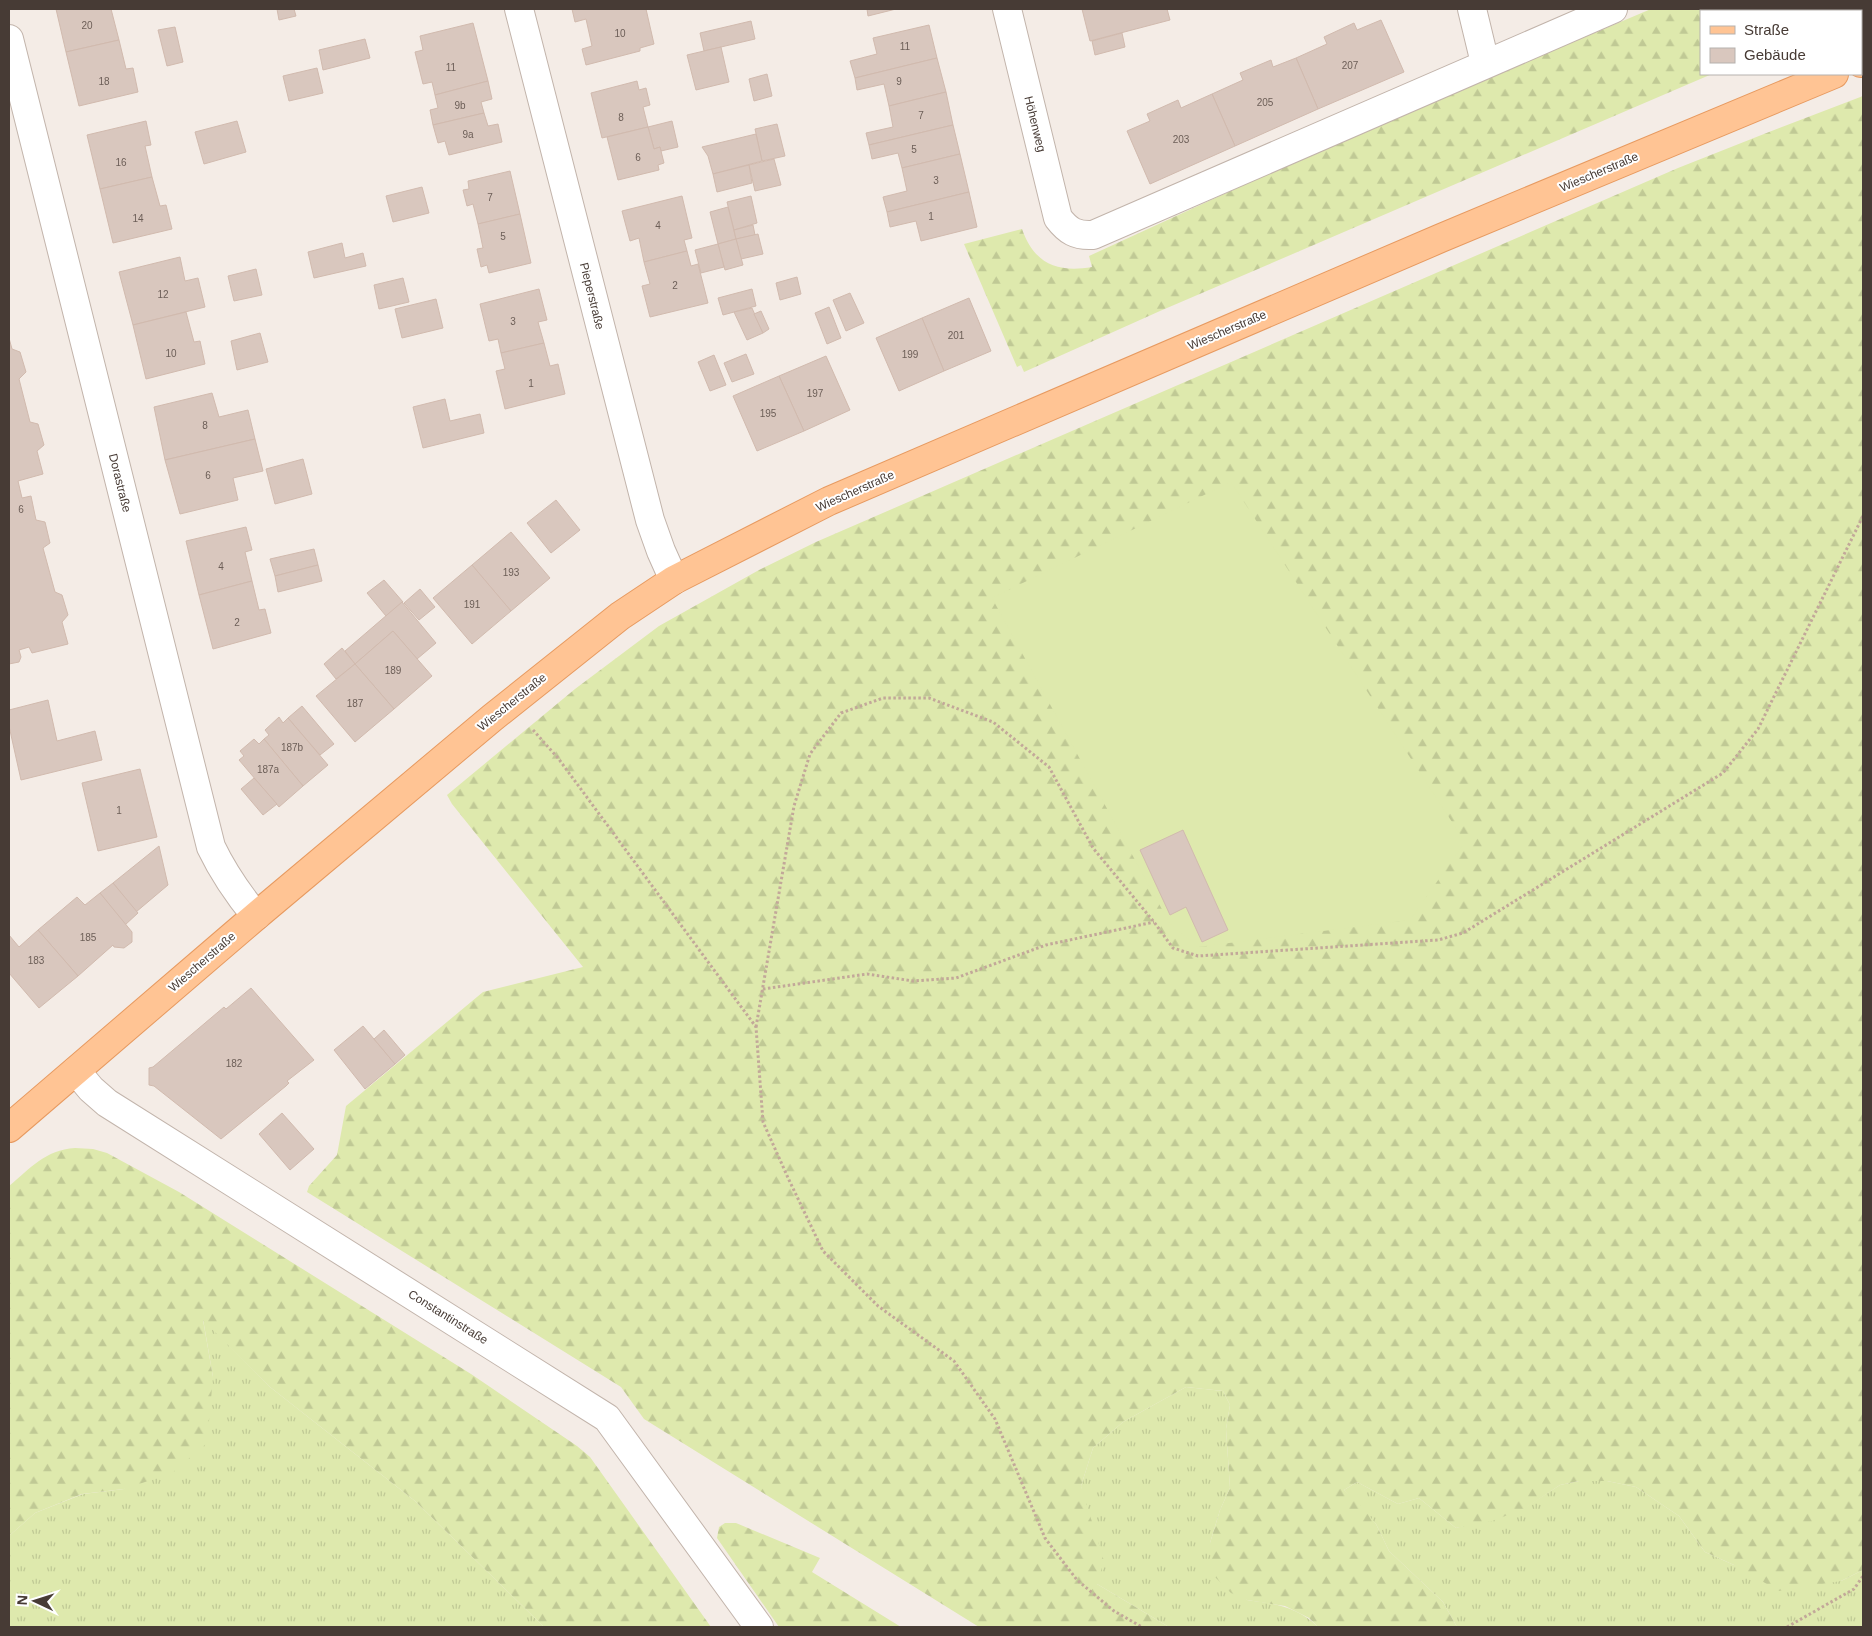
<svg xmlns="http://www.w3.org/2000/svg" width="1872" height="1636" viewBox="0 0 1872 1636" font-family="Helvetica,sans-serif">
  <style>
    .grass { fill: url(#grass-tufts) }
    .forest { fill: url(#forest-firs) }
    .pitch { fill: #dee9ad }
    .building { fill: #d9c7be; stroke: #d1baae }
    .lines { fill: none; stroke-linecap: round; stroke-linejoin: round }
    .minor-casing { stroke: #c2b4ab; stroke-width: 30 }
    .major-casing { stroke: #e79a60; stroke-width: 30 }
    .path { stroke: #c2a899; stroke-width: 3; stroke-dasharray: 2.5 2.5; stroke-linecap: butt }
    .minor { stroke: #fff; stroke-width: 28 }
    .major { stroke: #ffc494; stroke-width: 28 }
    .labels { text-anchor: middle; stroke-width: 4; stroke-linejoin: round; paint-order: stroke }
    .number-label { font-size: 10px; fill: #6c5e57 }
    .street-label { font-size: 12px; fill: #473b35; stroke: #fff }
  </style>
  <defs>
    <pattern id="grass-tufts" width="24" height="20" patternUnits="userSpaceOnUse" patternTransform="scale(1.25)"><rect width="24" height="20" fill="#dee9ad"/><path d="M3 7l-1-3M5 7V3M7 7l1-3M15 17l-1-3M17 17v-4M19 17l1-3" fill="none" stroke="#c0c995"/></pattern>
    <pattern id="forest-firs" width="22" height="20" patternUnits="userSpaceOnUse" patternTransform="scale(1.25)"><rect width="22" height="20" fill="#dee9ad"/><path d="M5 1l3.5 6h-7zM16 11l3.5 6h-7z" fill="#c0c995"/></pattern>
  </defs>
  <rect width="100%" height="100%" fill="#f4ece6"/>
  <g class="grass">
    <polygon points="203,1319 270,1387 415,1501 544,1627 9,1627 9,1536 35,1513 83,1494 124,1489 213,1377"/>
    <path d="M1186,1387L1223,1391L1230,1405L1226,1429L1230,1488L1220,1510L1210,1543L1247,1600C1275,1604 1297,1606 1318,1627H1169L1097,1584L1081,1486L1093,1448L1123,1422Z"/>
    <polygon points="1579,1481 1607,1481 1636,1487 1679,1516 1705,1552 1734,1565 1841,1581 1863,1570 1863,1627 1457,1627 1443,1602 1389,1551 1376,1524 1344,1490 1357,1482 1398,1504 1419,1498 1456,1528 1523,1509 1560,1485"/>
  </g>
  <g class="forest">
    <path d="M1651,9H1802L1803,11H1701V74H1712L1160,311L1024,372L1021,365L1017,367L964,244L1022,229C1034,264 1058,273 1092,267L1089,256L1337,142Z"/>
    <polygon points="1863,96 1863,1570 1841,1581 1779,1591 1734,1565 1705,1552 1679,1516 1636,1487 1607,1481 1579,1481 1560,1485 1524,1509 1492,1521 1456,1528 1419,1498 1398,1504 1357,1482 1344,1490 1358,1502 1376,1524 1389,1551 1443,1602 1457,1627 1318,1627 1309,1618 1285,1606 1247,1600 1231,1593 1211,1573 1210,1543 1220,1510 1230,1488 1226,1429 1230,1405 1223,1391 1186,1387 1123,1422 1093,1448 1081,1486 1104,1561 1097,1584 1169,1627 979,1627 644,1419 621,1387 307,1192 309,1186 337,1155 346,1106 483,992 583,967 452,804 447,795 575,689 659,626 759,570 816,542 1678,168 1769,132"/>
    <path d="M75,1148L93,1149L107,1153L179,1192L471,1374L577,1446L590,1457L711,1627H544L415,1501L270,1387L203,1320L213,1377L207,1443L172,1473L124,1489L82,1494L35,1513L9,1536V1186C31,1168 45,1150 75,1148Z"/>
    <polygon points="725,1523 736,1523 820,1558 812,1572 901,1627 779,1627 717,1538 719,1527"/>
  </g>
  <polygon class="pitch" points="1231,482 1465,842 1410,920 1198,947 1170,924 992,598"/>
  <g class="building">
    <polygon points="56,9 115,9 111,9 119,40 66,52"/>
    <polygon points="277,9 294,9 296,16 279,20"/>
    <polygon points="572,9 646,9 654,44 640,48 640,51 586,65 582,49 592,46 586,19 575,22"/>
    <polygon points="867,9 896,9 868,16"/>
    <polygon points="1082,9 1167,9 1170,20 1090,41"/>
    <polygon points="1381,20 1404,72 1318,109 1296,58 1327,44 1324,37 1354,23 1357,30"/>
    <polygon points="751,21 755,39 704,51 700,33"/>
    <polygon points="473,23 488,81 435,95 432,82 423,84 415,52 423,50 420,36"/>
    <polygon points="929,25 937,58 855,78 850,61 877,54 873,38"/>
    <polygon points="175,27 183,62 167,66 158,30"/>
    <polygon points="1122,33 1125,47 1095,55 1092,41"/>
    <polygon points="365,39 370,58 323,70 319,50"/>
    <polygon points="119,40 126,69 133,68 138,92 79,106 66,52"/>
    <polygon points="721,47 729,82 696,90 687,55"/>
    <polygon points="937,58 946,92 889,106 884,84 857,90 855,78"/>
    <polygon points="1296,58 1318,109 1235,146 1212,94 1243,80 1240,73 1271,60 1273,67"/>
    <polygon points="317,68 323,93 289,101 283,76"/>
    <polygon points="767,74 772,96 754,101 749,79"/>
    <polygon points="488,81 492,99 481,102 484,113 433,125 430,110 438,108 435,95"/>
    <polygon points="637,81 639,90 646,88 650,105 643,107 648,127 602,138 591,93"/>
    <polygon points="946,92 953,125 869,145 866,133 893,127 889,106"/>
    <polygon points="1212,94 1235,146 1150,184 1127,131 1150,121 1147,114 1178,100 1181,108"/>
    <polygon points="484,113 488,126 498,124 502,142 449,155 445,141 438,143 433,125"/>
    <polygon points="146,121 151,145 145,146 152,177 100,189 87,135"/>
    <polygon points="237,121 246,152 204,164 195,132"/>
    <polygon points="672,121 678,147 661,151 660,147 654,149 648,127"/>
    <polygon points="777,124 785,156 762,161 755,129"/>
    <polygon points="953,125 960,154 902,168 898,153 872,159 869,145"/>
    <polygon points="648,127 654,149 660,147 664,163 658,165 659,170 618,180 607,137"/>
    <polygon points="756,134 762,161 713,174 708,156 702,147"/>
    <polygon points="960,154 969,192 887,212 883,197 907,191 902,168"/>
    <polygon points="774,159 781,185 755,191 749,165"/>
    <polygon points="749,165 752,183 717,192 713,174"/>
    <polygon points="510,171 520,214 478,224 473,204 467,206 463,190 469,189 468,181"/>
    <polygon points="152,177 160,206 166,205 172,229 113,243 100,189"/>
    <polygon points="422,187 429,213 393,222 386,196"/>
    <polygon points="969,192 977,227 921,241 916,221 890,227 887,212"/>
    <polygon points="682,196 692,238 684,240 687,251 644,262 639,238 630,241 622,211"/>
    <polygon points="751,196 757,223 734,230 727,202"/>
    <polygon points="728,207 736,239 718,244 710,212"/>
    <polygon points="520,214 531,263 489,273 487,265 481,267 477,249 483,248 478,224"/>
    <polygon points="753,225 755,235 736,239 734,230"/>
    <polygon points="758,234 763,254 741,259 736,239"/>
    <polygon points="736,239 743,265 725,270 718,244"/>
    <polygon points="342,243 345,258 363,253 366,266 314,278 308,252"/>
    <polygon points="718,244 724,267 701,273 695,250"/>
    <polygon points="687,251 691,266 698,264 708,303 650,317 642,286 650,284 644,262"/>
    <polygon points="180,257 185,281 198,278 205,307 133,325 119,272"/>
    <polygon points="256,269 262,295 234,301 228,276"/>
    <polygon points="797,277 801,294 780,300 776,283"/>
    <polygon points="403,278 409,302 379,309 374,285"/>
    <polygon points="539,289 547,320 538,322 544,343 501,353 498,339 489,341 480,304"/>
    <polygon points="752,289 756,306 723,315 718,298"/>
    <polygon points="850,293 864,323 846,331 833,300"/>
    <polygon points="969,298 991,351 944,371 922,318"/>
    <polygon points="436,299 443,328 402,338 395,309"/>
    <polygon points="829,307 841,338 827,344 815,313"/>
    <polygon points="752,308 763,333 747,340 734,312"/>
    <polygon points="761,311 769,329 763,333 754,314"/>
    <polygon points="186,312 194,342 200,341 205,364 146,379 133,325"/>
    <polygon points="922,318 944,371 899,391 876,338"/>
    <polygon points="260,333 268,362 237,370 231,341"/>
    <polygon points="9,338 12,349 20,352 26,372 19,379 30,422 38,424 44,445 37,451 43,474 18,481 22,498 31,496 36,520 45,522 50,543 43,548 55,592 62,595 68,615 62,622 68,644 32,653 29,647 19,650 21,657 19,662 9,664"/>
    <polygon points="544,343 550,366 558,364 565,394 505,409 496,371 505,369 501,353"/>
    <polygon points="746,354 754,374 732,382 724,363"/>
    <polygon points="714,355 726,385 710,391 698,362"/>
    <polygon points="826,356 850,410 804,431 779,376"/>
    <polygon points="779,376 804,431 757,451 733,396"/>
    <polygon points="212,393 219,417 248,410 255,439 165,460 154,407"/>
    <polygon points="445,399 450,421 480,414 484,433 423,448 413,407"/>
    <polygon points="255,439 263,471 233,478 238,500 180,514 165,460"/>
    <polygon points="303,459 312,494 275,504 266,469"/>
    <polygon points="556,500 580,530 551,553 527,523"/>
    <polygon points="246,527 252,550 245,552 252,581 199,595 186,541"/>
    <polygon points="511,532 550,578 511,611 472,565"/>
    <polygon points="314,549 318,565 275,576 270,559"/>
    <polygon points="318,565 322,581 278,592 275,576"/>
    <polygon points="472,565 511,611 472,644 433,598"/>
    <polygon points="384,580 403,602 386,616 367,593"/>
    <polygon points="252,581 259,610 265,609 271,633 213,649 199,595"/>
    <polygon points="420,589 435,607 419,620 404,603"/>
    <polygon points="402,602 436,643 417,659 393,631 355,664 345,651"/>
    <polygon points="393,631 432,676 394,709 355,664"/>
    <polygon points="342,648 355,664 336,679 324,664"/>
    <polygon points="355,664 394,709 355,742 316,696"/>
    <polygon points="48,700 57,741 95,731 102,760 21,780 9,726 9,710"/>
    <polygon points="302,706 334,744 320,755 288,718"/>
    <polygon points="279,717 283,723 288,718 328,765 303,786 264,739 269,735 265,730"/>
    <polygon points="254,739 259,744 264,739 303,786 279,807 239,760 244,756 240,751"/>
    <polygon points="140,769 157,837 98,851 82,783"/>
    <polygon points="254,778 277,804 263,815 241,789"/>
    <polygon points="1183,830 1228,930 1202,942 1186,907 1170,915 1140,850"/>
    <polygon points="159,846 168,885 136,912 113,883"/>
    <polygon points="113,883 138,913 125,925 100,893"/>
    <polygon points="100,893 132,932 132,942 124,948 114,947 113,945 78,976 38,930 77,897 85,905"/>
    <polygon points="38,930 78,976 39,1008 9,973 9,935 19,947"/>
    <polygon points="251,988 314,1060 287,1081 289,1083 286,1086 221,1139 154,1086 149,1085 149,1068 153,1067 224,1007 226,1009"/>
    <polygon points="363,1026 395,1064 365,1089 334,1050"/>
    <polygon points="384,1030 405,1055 395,1064 374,1039"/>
    <polygon points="282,1113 314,1149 290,1170 259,1134"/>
  </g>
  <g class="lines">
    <g class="minor-casing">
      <g id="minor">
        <polyline points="519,9 650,520 661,551 674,580"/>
        <path d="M1007,9L1058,218C1068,231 1076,236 1093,235L1613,9"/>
        <polyline points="1472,9 1485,63"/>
        <polyline points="1840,9 1842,11"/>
        <path d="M9,39L211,847C223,872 238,894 256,916"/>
        <polyline points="76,1071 91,1089 107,1103 607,1418 759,1627"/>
      </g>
    </g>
    <g class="major-casing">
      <g id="major">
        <polyline points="1861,63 1863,62"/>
        <polyline points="9,1128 256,916 492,718 620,616 674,580 829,501 1441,238 1834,74"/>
      </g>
    </g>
    <g class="path">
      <polyline points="533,730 558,758 756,1027 763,1122 789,1180 823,1251 878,1306 954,1361 995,1419 1045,1538 1077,1580 1114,1611 1142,1627"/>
      <polyline points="763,989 867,974 913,981 956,978 1046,945 1154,922"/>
      <polyline points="756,1027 794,806 810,754 841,713 883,698 929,698 993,722 1049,767 1093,848 1154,922 1173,948 1198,956 1438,940 1463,933 1723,773 1758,729 1863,516"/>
      <polyline points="1787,1627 1854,1589 1863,1576"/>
    </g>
    <use href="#minor" class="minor"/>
    <use href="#major" class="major"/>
  </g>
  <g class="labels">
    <g class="number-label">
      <text x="87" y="29">20</text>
      <text x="620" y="37">10</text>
      <text x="905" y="50">11</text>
      <text x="1350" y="69">207</text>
      <text x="451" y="71">11</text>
      <text x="104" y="85">18</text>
      <text x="899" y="85">9</text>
      <text x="1265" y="106">205</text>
      <text x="460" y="109">9b</text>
      <text x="921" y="119">7</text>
      <text x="621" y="121">8</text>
      <text x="468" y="138">9a</text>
      <text x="1181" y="143">203</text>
      <text x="914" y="153">5</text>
      <text x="638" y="161">6</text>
      <text x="121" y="166">16</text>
      <text x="936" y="184">3</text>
      <text x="490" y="201">7</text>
      <text x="931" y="220">1</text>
      <text x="138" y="222">14</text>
      <text x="658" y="229">4</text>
      <text x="503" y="240">5</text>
      <text x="675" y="289">2</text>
      <text x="163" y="298">12</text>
      <text x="513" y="325">3</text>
      <text x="956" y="339">201</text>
      <text x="171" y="357">10</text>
      <text x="910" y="358">199</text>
      <text x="531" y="387">1</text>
      <text x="815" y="397">197</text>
      <text x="768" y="417">195</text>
      <text x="205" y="429">8</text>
      <text x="208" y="479">6</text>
      <text x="21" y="513">6</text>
      <text x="221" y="570">4</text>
      <text x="511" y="576">193</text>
      <text x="472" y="608">191</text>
      <text x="237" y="626">2</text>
      <text x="393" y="674">189</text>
      <text x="355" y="707">187</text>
      <text x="292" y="751">187b</text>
      <text x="268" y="773">187a</text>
      <text x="119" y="814">1</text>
      <text x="88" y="941">185</text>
      <text x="36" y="964">183</text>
      <text x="234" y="1067">182</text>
    </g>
    <g class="street-label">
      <text transform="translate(1035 124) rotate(76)" y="4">Höhenweg</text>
      <text transform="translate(1599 172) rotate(-23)" y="4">Wiescherstraße</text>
      <text transform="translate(592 296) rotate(76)" y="4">Pieperstraße</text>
      <text transform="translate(1227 330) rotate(-23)" y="4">Wiescherstraße</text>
      <text transform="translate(120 483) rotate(76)" y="4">Dorastraße</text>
      <text transform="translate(855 491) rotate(-24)" y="4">Wiescherstraße</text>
      <text transform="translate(512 702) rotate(-39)" y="4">Wiescherstraße</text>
      <text transform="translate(202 962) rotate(-41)" y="4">Wiescherstraße</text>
      <text transform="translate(448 1317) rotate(32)" y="4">Constantinstraße</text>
    </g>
  </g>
  <rect width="1872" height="1636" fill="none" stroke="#473b35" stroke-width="20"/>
  <rect x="1700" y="10" width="162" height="65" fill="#ffffff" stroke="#b5b1ae"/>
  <rect x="1710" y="26" width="25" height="8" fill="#ffc494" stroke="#b5b1ae"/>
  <text x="1744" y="35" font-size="15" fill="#473b35">Straße</text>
  <rect x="1710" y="48" width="25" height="15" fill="#d9c7be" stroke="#b5b1ae"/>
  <text x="1744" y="60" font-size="15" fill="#473b35">Gebäude</text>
  <g transform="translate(35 1601) rotate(274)" stroke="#ffffff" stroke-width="4" paint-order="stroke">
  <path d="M0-4L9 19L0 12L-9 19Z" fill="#473b35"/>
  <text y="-8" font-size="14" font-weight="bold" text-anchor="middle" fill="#473b35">N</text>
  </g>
</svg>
